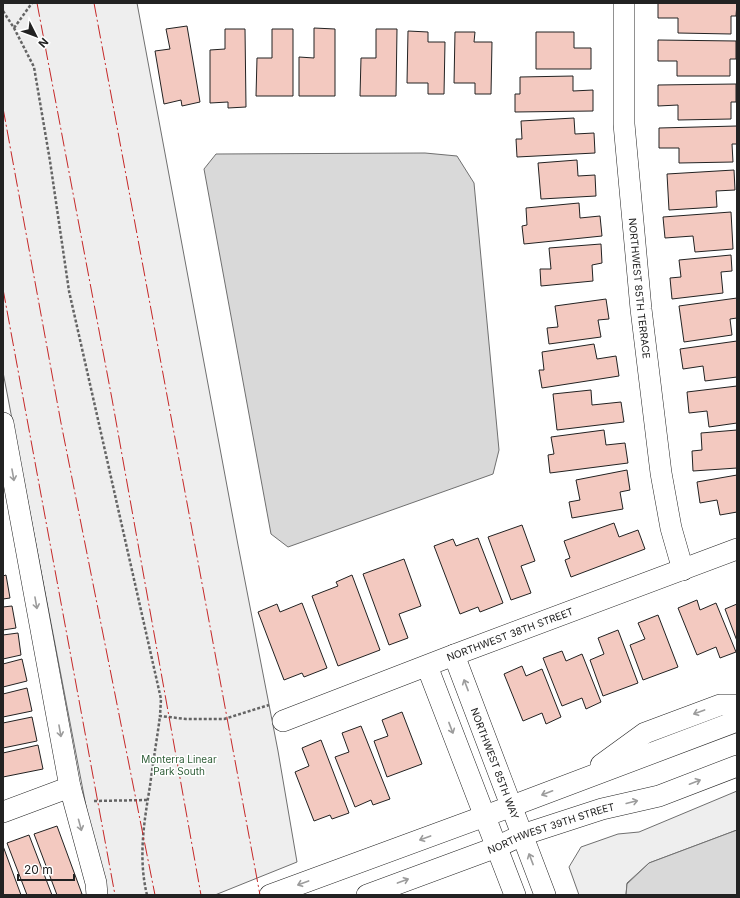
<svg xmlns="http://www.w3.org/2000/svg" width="740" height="898" viewBox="0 0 740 898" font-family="Inter,sans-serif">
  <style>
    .green { fill: #eee; stroke: #6f6f6f }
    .water { fill: #d9d9d9; stroke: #6f6f6f }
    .building { fill: #f3c9c0; stroke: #222 }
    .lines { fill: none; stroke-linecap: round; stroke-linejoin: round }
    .minor-casing { stroke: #222; stroke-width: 22 }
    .path { stroke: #646464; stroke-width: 2.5; stroke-dasharray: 3 2; stroke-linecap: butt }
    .minor { stroke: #fff; stroke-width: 21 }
    .power { stroke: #c62828; stroke-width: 1; stroke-dasharray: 14 3 2 3; stroke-linecap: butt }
    .oneway { stroke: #9c9c9c }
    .labels { text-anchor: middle; stroke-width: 3; stroke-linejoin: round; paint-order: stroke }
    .street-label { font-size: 10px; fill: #222; stroke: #fff }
    .park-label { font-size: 10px; fill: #2f5e38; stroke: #fff }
  </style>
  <rect width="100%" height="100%" fill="#fff"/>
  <g class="green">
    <polygon points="3,3 137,3 238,545 278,751 297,862 215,895 103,895 3,372"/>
    <polygon points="737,791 737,830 649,863 627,883 626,895 579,895 569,867 581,847 618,834 639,832"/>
  </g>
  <g class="water">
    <polygon points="425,153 457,156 474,183 499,450 493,474 288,547 271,534 204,169 216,154"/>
    <polygon points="737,830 737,895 626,895 627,884 649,863"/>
  </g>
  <g class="building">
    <polygon points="658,3 737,3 736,16 731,16 731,34 678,33 678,18 658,18"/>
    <polygon points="187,26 200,102 182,106 181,100 164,104 155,51 170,49 166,29"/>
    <polygon points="314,28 335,29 335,96 299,96 299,57 314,58"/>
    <polygon points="225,29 245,29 246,107 228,108 228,102 210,103 210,50 225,49"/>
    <polygon points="272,29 293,29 293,96 256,96 257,58 272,58"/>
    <polygon points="376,29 397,29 396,96 360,96 361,58 376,58"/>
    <polygon points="408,31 428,32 428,42 445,42 444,94 428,94 428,83 407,83"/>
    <polygon points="455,32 475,32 474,42 492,42 491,94 475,94 475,83 454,83"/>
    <polygon points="536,32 574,32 574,48 591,48 591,69 536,69"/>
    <polygon points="658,40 736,41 736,59 730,59 730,76 677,76 677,61 658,61"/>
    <polygon points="573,76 573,91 593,90 593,111 515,112 515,94 520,94 520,77"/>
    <polygon points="736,84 736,102 731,102 731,119 678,120 678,105 658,106 658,85"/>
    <polygon points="574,118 575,134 594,133 595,153 517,157 516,139 522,139 521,121"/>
    <polygon points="737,126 737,144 732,144 733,162 679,163 679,148 659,148 659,128"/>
    <polygon points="577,160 578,176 595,175 596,196 541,199 538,163"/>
    <polygon points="734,170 735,190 716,191 717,207 669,210 667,174"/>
    <polygon points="579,203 580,218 600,216 602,236 524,244 522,226 527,225 526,208"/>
    <polygon points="731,212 733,249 695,252 693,236 665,238 663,217"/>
    <polygon points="601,244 602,263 592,265 593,281 541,286 540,269 551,269 549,248"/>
    <polygon points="731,255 732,271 721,272 723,293 672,299 670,278 681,277 679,260"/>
    <polygon points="737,298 737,318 730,319 732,335 684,342 679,306"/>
    <polygon points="606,299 609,319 598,320 601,337 549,344 547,328 558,327 555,306"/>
    <polygon points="737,341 737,377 705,381 703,366 683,369 680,349"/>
    <polygon points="594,344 597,359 616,356 619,376 542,388 539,370 544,370 542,352"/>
    <polygon points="737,386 737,423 709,427 707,411 689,413 687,392"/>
    <polygon points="591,390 592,405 621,402 624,422 557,430 553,394"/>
    <polygon points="604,430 606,445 625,443 628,463 550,473 548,455 554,454 551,437"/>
    <polygon points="737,430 737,468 693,471 692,451 702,450 701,433"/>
    <polygon points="627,470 630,490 620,492 623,509 572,518 569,502 580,500 576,480"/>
    <polygon points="737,475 737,512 720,515 717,500 700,503 697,482"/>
    <polygon points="614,523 619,537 638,530 645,549 571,577 565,560 570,558 564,541"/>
    <polygon points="522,525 535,561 521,566 531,593 511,600 488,537"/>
    <polygon points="478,538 503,603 480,612 478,607 460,614 434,546 453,539 456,546"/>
    <polygon points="404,559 421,606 399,614 408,638 389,645 363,574"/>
    <polygon points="6,575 10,598 3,599 3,576"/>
    <polygon points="352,575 380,650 338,666 312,596 338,586 336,582"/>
    <polygon points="697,600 700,610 716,603 736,652 720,658 716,647 697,655 678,608"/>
    <polygon points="302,603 327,668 304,677 302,673 284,680 258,612 277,604 280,612"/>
    <polygon points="737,604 737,641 725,609"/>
    <polygon points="12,606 16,628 3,630 3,607"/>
    <polygon points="658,615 678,667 643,680 630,645 645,639 638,623"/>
    <polygon points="618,630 638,683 603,696 590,660 604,654 598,638"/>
    <polygon points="18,633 21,655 3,659 3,635"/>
    <polygon points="562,651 566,661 582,654 601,702 586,709 582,698 562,706 543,658"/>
    <polygon points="22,659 27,681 3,687 3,664"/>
    <polygon points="522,666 526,676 542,669 561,717 546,724 542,713 523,721 504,674"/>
    <polygon points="27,688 32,711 3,717 3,694"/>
    <polygon points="402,712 422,764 387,777 374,741 388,736 382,720"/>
    <polygon points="32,717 37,741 3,748 3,723"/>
    <polygon points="361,726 390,799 373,805 371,800 355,807 335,757 349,752 342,733"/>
    <polygon points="321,740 349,813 332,819 330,815 314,821 295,772 309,766 302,748"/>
    <polygon points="38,745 43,769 3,777 3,753"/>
    <polygon points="57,826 82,894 78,895 57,895 34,834"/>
    <polygon points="29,835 52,895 27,895 7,843"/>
    <polygon points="3,846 21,895 3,895"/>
  </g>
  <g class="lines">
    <g class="minor-casing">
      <g id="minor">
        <path id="s1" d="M624,3V124L641,309L661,473L671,528L683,570"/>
        <polyline points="3,423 70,787 96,883 97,895"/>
        <path id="s2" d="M454,655L545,895"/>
        <polyline points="427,666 515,895"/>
        <path id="s3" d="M283,721L454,655L737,549"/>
        <polyline points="601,765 645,733 720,705 737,705"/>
        <polyline points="3,812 70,787"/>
        <polyline points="270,895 512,806 737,721"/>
        <path id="s4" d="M367,895L497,847L522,835L602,809L659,796L737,766"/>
      </g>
    </g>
    <g class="path">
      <polyline points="3,11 14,28 34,67 50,161 69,291 161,699 160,716 186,719 224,719 269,705"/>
      <polyline points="14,28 32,3"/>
      <polyline points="94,801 147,800"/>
      <path d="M147,895C138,858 144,822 150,786C153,762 157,739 160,716"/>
    </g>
    <use href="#minor" class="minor"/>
    <g class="power">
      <polyline points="37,3 112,399 201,895"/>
      <polyline points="94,3 260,895"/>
      <polyline points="3,108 61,423 155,895"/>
      <polyline points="3,289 115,895"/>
    </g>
  </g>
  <defs><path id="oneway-shaft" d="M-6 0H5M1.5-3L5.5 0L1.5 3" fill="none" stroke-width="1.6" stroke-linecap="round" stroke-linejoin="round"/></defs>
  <g class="oneway">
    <use href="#oneway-shaft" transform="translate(13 475) rotate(80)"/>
    <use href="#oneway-shaft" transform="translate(36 603) rotate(80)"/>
    <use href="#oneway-shaft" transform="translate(466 685) rotate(-111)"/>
    <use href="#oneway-shaft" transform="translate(699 712) rotate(160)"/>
    <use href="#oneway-shaft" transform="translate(451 728) rotate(69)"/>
    <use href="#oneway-shaft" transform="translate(60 731) rotate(80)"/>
    <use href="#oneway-shaft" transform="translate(695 782) rotate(-21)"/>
    <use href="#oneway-shaft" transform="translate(547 793) rotate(159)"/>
    <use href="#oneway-shaft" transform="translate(632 802) rotate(-14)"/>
    <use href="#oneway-shaft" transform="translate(80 825) rotate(75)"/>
    <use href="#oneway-shaft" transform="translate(425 838) rotate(160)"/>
    <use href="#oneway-shaft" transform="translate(531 859) rotate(-111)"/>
    <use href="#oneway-shaft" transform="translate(403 881) rotate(-20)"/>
    <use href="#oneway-shaft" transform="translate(303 883) rotate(160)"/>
  </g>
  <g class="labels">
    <g class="street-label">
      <text dy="4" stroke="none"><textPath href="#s1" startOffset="286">NORTHWEST 85TH TERRACE</textPath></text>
      <text dy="4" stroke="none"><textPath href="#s3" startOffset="243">NORTHWEST 38TH STREET</textPath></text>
      <text dy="4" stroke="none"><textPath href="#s2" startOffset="116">NORTHWEST 85TH WAY</textPath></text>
      <text dy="4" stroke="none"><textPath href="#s4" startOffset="196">NORTHWEST 39TH STREET</textPath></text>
    </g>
    <g class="park-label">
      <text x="179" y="763">Monterra Linear<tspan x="179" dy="12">Park South</tspan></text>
    </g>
  </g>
  <rect width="740" height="898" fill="none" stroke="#222222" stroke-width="8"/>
  <g transform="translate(36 36) rotate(132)" stroke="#ffffff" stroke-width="3" paint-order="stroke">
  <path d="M0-3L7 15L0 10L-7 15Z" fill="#222222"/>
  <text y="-6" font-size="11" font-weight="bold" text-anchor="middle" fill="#222222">N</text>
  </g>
  <path d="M18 874v6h56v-6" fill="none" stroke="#222222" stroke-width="2"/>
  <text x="24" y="874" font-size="12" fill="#222222" stroke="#ffffff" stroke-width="3" paint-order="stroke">20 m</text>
</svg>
